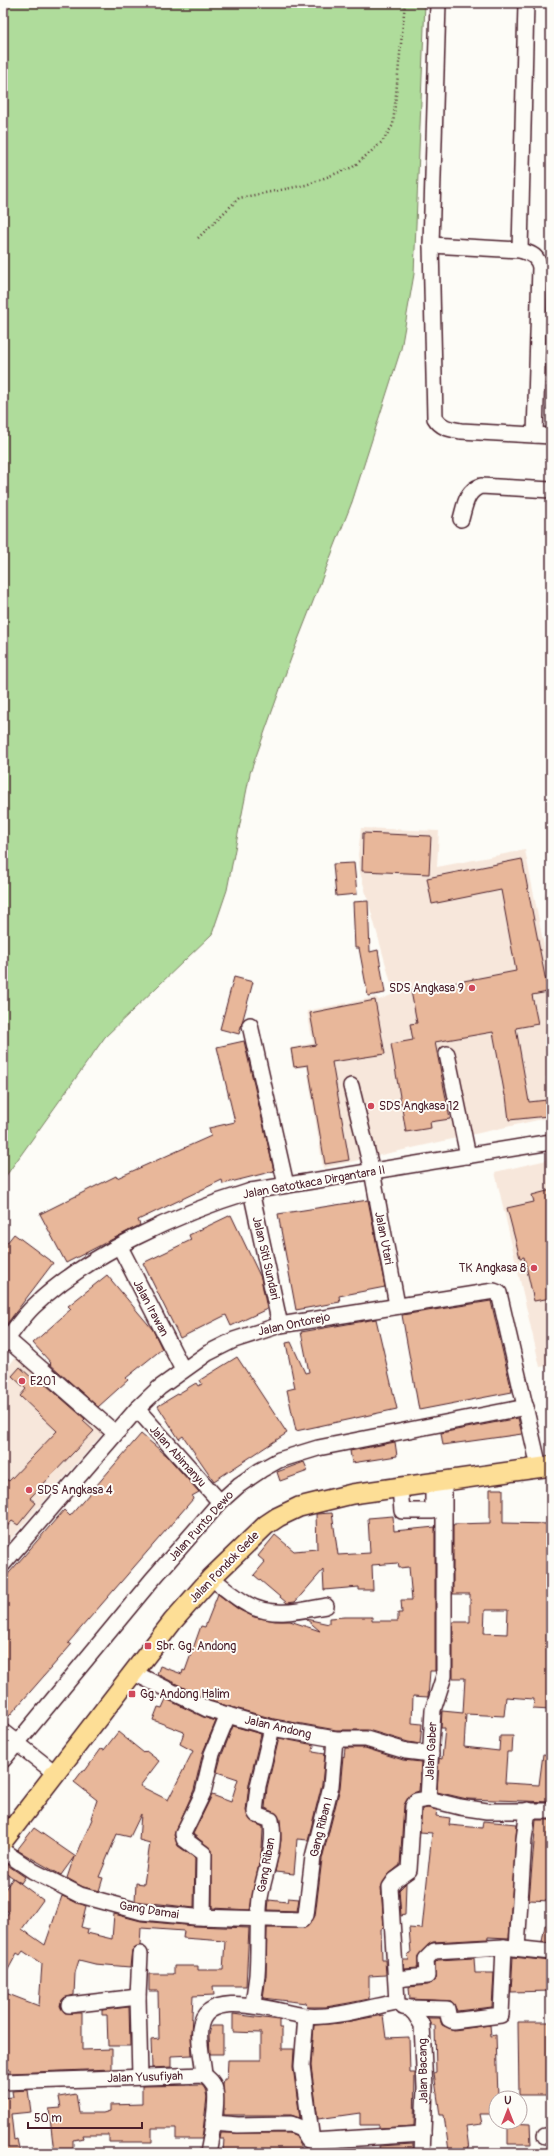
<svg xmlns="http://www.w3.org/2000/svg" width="554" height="2156" viewBox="0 0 554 2156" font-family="Pangolin,sans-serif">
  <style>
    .built { fill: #f7e7db }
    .green { fill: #afdc9b; stroke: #7c7e63 }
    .building { fill: #e8b79a; stroke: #4a1f2b; fill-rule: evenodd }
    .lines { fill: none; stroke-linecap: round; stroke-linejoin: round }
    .minor-casing { stroke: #4a1f2b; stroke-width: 18 }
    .major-casing { stroke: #4a1f2b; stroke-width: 22 }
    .path { stroke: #4a1f2b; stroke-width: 2.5; stroke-dasharray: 1 3; stroke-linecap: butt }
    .minor { stroke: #fdfcf7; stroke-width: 15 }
    .major { stroke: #fdde96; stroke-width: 19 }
    .poi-dot { fill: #d1495b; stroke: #fdfcf7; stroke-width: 1.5 }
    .labels { text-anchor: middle; stroke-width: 4; stroke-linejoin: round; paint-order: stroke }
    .poi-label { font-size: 12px; fill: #4a1f2b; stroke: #fdfcf7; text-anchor: start }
    .street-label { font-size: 12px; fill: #4a1f2b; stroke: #fdfcf7 }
  </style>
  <rect width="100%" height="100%" fill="#fdfcf7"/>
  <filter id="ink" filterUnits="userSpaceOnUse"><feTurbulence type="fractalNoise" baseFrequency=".025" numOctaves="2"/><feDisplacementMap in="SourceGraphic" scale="8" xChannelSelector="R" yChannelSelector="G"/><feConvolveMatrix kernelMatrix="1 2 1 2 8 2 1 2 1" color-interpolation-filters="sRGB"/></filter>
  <g filter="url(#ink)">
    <g class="built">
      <polygon points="361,828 439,831 437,867 525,850 551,982 551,1075 545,1077 551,1103 551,1117 323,1168 307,1067 293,1068 290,1048 313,1043 307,1011 376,997 379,1000 394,994 360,872 358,855"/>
      <polygon points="551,1159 551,1365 540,1367 495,1172"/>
      <polygon points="20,1352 105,1431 3,1548 3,1373"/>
    </g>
    <polygon class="green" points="3,3 425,3 414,274 401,349 352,502 294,650 250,773 227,890 212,934 105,1037 3,1180"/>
    <g class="building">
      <polygon points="363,833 431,836 429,874 362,871"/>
      <polygon points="522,859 548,992 532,995 538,1024 516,1028 529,1102 547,1100 548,1116 509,1120 506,1096 505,1096 493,1032 435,1042 450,1119 430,1122 431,1128 406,1132 391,1044 413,1040 410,1024 417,1023 411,991 516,971 501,890 432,904 427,878"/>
      <polygon points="354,863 357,894 336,896 333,864"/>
      <polygon points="368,901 370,952 378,950 385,993 368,996 359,948 355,948 353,902"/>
      <polygon points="234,977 253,982 239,1034 220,1029"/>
      <polygon points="375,1000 385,1054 332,1062 349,1160 325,1164 308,1065 294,1067 291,1049 316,1045 310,1013"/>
      <polygon points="244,1041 274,1171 223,1184 222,1180 138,1220 140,1225 66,1263 40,1214 116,1176 117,1178 211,1136 209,1128 235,1122 217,1047"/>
      <polygon points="551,1190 551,1258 548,1259 551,1275 551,1298 534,1301 524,1257 520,1258 507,1208 534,1202 532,1195"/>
      <polygon points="368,1200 385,1287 339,1296 340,1302 296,1310 278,1214"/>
      <polygon points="231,1215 261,1278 267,1309 231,1326 226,1315 180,1338 143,1263 191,1240 189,1235"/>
      <polygon points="14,1234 53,1263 3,1329 3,1248"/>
      <polygon points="107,1275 153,1330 162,1349 126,1378 128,1380 98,1407 50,1364 51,1363 33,1343 71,1309 68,1306"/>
      <polygon points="491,1301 512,1392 419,1410 402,1315"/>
      <polygon points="376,1319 397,1409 296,1431 287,1390 295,1388 286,1343 291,1342 305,1373 309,1372 301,1332"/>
      <polygon points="237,1357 287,1433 214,1481 183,1436 179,1439 158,1406 196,1383 198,1386 202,1384 200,1380"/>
      <polygon points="20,1367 34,1380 37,1377 85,1419 83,1421 94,1431 30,1498 36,1503 18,1525 12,1521 3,1531 3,1477 9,1481 57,1431 20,1396 26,1389 12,1376"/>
      <polygon points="518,1418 522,1434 443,1445 441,1433"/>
      <polygon points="141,1434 166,1455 199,1492 192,1496 193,1499 68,1643 71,1645 3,1723 3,1580 64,1510 70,1516"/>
      <polygon points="395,1442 397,1456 352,1463 350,1451"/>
      <polygon points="304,1462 308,1471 280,1481 277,1472"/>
      <path d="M490,1489H503V1523L551,1524V1710L533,1709L534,1699L506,1697L504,1716L466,1714L464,1747L499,1751L500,1736H513L512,1752H507L505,1783L539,1785L543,1754L551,1755V1802L467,1799L437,1792L439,1758L442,1759L445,1728H441L442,1711L463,1713L465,1678H453V1622H470V1594H453V1526L454,1524L490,1523ZM485,1610H508L507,1634L484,1633Z"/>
      <polygon points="332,1513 338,1555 370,1553 368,1518 393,1516 394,1531 435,1527 435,1671 430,1671 428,1697 413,1696 412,1723 422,1724 420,1744 408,1742 368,1730 336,1730 274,1719 210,1701 157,1674 160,1666 182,1674 183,1670 185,1671 201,1626 205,1627 218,1594 238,1609 254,1617 275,1621 290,1621 320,1631 306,1619 329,1624 329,1618 345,1617 372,1617 372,1621 398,1621 398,1613 402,1613 401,1600 412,1600 409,1567 399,1568 398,1563 372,1565 373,1590 359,1590 359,1587 324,1590 323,1570 295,1602 287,1603 254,1575 265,1562 258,1556 275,1535 294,1551 317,1549 316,1514"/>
      <polygon points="166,1699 203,1717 216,1721 203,1752 194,1790 174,1835 178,1846 195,1858 194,1908 135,1901 136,1883 144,1884 150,1843 139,1840 141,1814 130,1837 117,1834 99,1877 103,1878 99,1891 83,1887 67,1878 74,1857 61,1875 17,1850 34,1828 76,1857 92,1819 91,1818 97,1800 74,1782 83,1770 85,1771 101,1749 104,1750 118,1732 144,1753 146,1751 159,1761 140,1786 168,1800 193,1751 180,1744 184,1732 153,1720 158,1707 162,1708"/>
      <polygon points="233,1726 261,1734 249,1784 246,1811 250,1820 263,1827 263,1830 262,1848 250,1910 212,1908 212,1850 193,1834 212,1795 231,1802 238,1779 217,1772 221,1757"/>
      <polygon points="279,1738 314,1745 313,1752 325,1754 322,1784 308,1840 297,1839 294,1874 275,1872 281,1840 280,1819 274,1812 265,1808 267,1788"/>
      <polygon points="345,1748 365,1748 403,1760 421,1762 419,1791 411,1794 404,1805 400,1865 388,1875 381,1887 384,1928 381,1929 382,1960 385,1960 386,1975 369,1976 369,1999 349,2003 326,2007 307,2007 306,2003 263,1998 266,1976 267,1928 305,1928 315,1916 322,1859 340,1788 343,1756 344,1757"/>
      <polygon points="428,1808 437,1810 436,1816 450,1818 449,1825 482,1828 483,1821 517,1824 509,1938 488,1937 488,1939 433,1942 428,1945 418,1956 418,1968 404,1969 403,1960 409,1960 408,1954 411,1953 409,1928 422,1929 432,1833 420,1832 422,1809"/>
      <polygon points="536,1820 551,1820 551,1901 529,1900"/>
      <polygon points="3,1862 25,1877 21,1883 3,1871"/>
      <polygon points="13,1878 43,1900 22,1929 45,1945 62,1896 86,1906 81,1927 88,1929 87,1933 112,1939 114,1914 141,1921 195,1926 249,1928 246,1986 213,1986 214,1995 193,1996 191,2034 192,2055 171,2056 171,2067 152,2068 151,2040 159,2039 158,1991 149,1991 149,1974 174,1974 174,1966 198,1966 198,1970 223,1970 225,1941 183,1938 184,1931 141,1928 140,1945 132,1950 130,1967 95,1964 79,1960 75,1973 74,1995 64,1998 61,2002 60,2006 65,2013 82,2013 82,2050 112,2049 112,2069 10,2073 10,2069 3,2071 3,1992 39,2006 42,1964 23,1951 20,1955 17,1953 3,1979 3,1920 9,1912 3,1908 3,1892"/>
      <polygon points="406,1883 405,1915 401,1916 399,1890"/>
      <polygon points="288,1898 299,1899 297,1911 268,1910 269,1900 287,1902"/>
      <polygon points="545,1925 551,1926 551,1943 542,1942"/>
      <polygon points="513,1957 551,1961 551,1991 511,1992"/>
      <polygon points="474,1958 475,1973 494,1973 492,2007 457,2011 454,2004 451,2001 410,1999 409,1987 428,1985 435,1980 435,1963 438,1960"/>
      <polygon points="129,2007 130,2046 108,2046 107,2015 102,2015 102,2010"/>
      <polygon points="233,2014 279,2020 279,2028 282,2028 282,2049 294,2049 293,2067 300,2118 291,2115 224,2115 223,2085 224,2079 227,2079 228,2060 261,2060 261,2033 233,2032"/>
      <polygon points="383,2015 386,2038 409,2037 410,2073 415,2073 414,2126 379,2128 379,2125 360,2125 360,2113 318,2119 311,2066 314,2025 340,2023"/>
      <polygon points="428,2018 440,2018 442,2025 454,2030 490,2025 491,2036 496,2035 498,2098 496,2098 496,2114 480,2114 482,2124 466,2126 469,2149 449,2151 444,2115 440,2115 434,2073 436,2072 435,2025 431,2025"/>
      <polygon points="518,2022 551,2022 551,2095 519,2095"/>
      <polygon points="211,2026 223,2026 223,2054 210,2054 209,2035"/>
      <polygon points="202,2085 205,2089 207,2097 202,2139 176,2139 176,2128 152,2128 152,2142 109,2142 109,2135 83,2135 84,2138 73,2140 73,2153 54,2153 49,2109 61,2108 59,2097 76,2094 79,2113 103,2113 110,2111 110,2105 142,2104 142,2086"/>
      <polygon points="28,2090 31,2112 11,2114 14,2140 17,2139 20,2153 3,2153 3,2098 13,2097 12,2091"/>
      <polygon points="508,2123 530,2124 531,2144 508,2144"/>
      <polygon points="221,2133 289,2133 295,2135 301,2146 301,2150 277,2149 276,2153 223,2153 224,2139 220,2139"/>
      <polygon points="413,2144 413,2153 380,2153 379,2146"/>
      <polygon points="351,2148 352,2153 309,2153 309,2150"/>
    </g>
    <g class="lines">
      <g class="minor-casing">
        <g id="minor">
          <path d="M438,3L431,245L435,418C441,428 450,429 461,431L551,436"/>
          <path d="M431,245L520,250C531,254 537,255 540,267L535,435"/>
          <polyline points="520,250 526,3"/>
          <path d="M461,519C465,505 466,491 481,486L551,490"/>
          <polyline points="250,1025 286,1185"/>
          <polyline points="447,1054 468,1156"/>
          <polyline points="351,1086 372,1171 397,1305"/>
          <polyline points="251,1191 280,1325"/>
          <polyline points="120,1247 183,1370"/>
          <polyline points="7,1339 115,1433"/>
          <path d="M3,1345C12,1332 22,1318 33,1307C87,1254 179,1213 251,1191L551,1142"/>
          <polyline points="137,1409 220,1502"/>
          <polyline points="400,1488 402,1511 433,1511 433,1483"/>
          <polyline points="3,1564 137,1409 159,1388 208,1353 234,1340 280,1325 494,1291 499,1293 539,1467"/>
          <path d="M211,1578C223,1586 234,1597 247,1604C271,1618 300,1611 326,1606"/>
          <polyline points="132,1672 207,1709 272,1728 335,1739 366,1739 406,1751 431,1754"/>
          <polyline points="3,1732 55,1773"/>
          <polyline points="3,1760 151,1581 220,1502 239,1485 261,1470 279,1460 318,1448 526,1407"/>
          <polyline points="428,1799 460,1807 487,1811 551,1811"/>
          <polyline points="3,1851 33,1871 80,1895 142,1912 195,1917 302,1920 306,1915 313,1857 331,1786 335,1739"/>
          <polyline points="203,1917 204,1854 184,1839 183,1834 203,1793 212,1754 228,1715"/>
          <polyline points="517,1948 524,1839 528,1810"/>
          <polyline points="140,1954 138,1997 140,2077"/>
          <polyline points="396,1979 427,1976 426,1959 434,1951 504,1947 551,1952"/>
          <polyline points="397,2002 390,1887 395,1880 409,1870 413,1806 416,1801 428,1799 433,1710 444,1676 444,1481"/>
          <polyline points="69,2005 138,1997"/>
          <path d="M253,2005C254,1995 256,1985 257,1975C259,1949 257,1924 260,1898C264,1873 277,1845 271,1820L257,1815L255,1812L258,1786L272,1728"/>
          <polyline points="403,2007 409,2008 415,2014 422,2025 425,2088 422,2153"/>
          <polyline points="409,2008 447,2009 449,2019 453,2021 501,2015 504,1947"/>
          <polyline points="306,2016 302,2066 312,2141"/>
          <path d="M204,2075C203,2061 198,2043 200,2029C205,1984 281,2014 306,2016C331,2019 371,2007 397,2002"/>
          <path d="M3,2082L204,2075C209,2079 214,2083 215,2090C218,2105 211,2137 208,2153"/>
          <polyline points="213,2123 238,2125 291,2124 301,2128 308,2140 312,2141 423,2134"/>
          <polyline points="545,2136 551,2136"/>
        </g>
      </g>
      <g class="major-casing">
        <polyline id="major" points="3,1841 173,1621 211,1578 266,1525 278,1517 299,1507 352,1494 551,1466"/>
      </g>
      <polyline class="path" points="198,238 239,198 306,185 353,167 382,142 393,125 405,3"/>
      <use href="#minor" class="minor"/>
      <use href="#major" class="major"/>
    </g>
  </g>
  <g class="poi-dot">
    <circle cx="472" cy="988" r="4"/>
    <circle cx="371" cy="1106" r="4"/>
    <circle cx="534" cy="1268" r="4"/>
    <circle cx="22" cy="1381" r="4"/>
    <circle cx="29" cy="1490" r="4"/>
    <rect x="144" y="1642" width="8" height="8" rx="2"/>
    <rect x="128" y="1690" width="8" height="8" rx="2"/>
  </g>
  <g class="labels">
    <g class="poi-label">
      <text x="464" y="992" text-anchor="end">SDS Angkasa 9</text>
      <text x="379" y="1110">SDS Angkasa 12</text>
      <text x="526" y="1272" text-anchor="end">TK Angkasa 8</text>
      <text x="30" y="1385">E201</text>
      <text x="37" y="1494">SDS Angkasa 4</text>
      <text x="156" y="1650">Sbr. Gg. Andong</text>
      <text x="140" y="1698">Gg. Andong Halim</text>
    </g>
    <g class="street-label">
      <text transform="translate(314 1182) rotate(-10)" y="4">Jalan Gatotkaca Dirgantara II</text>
      <text transform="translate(384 1238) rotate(79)" y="4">Jalan Utari</text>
      <text transform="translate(266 1258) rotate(77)" y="4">Jalan Siti Sundari</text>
      <text transform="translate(151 1308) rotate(62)" y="4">Jalan Irawan</text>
      <text transform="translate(294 1324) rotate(-12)" y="4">Jalan Ontorejo</text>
      <text transform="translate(178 1456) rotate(48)" y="4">Jalan Abimanyu</text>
      <text transform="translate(201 1526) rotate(-48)" y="4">Jalan Punto Dewo</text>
      <text transform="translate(224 1567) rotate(-46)" y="4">Jalan Pondok Gede</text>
      <text transform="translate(278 1727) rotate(13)" y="4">Jalan Andong</text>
      <text transform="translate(431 1751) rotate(-87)" y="4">Jalan Gaber</text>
      <text transform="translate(321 1827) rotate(-76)" y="4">Gang Riban I</text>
      <text transform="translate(266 1865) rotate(-80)" y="4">Gang Riban</text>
      <text transform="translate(149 1910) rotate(9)" y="4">Gang Damai</text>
      <text transform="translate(423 2071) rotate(-91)" y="4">Jalan Bacang</text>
      <text transform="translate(145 2077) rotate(-2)" y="4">Jalan Yusufiyah</text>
    </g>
  </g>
  <rect width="554" height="2156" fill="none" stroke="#fdfcf7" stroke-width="16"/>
  <rect x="8" y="8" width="538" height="2140" fill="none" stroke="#4a1f2b" stroke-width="1.5" filter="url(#ink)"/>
  <g transform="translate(508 2110)"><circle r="19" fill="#fdfcf7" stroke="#b5a4a5"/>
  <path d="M0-3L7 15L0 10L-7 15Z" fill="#d1495b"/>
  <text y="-6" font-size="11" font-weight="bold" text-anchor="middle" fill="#4a1f2b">U</text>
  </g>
  <path d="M28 2122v6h114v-6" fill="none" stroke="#4a1f2b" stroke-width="2"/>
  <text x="34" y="2122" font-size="12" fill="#4a1f2b" stroke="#fdfcf7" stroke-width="3" paint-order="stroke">50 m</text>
</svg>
